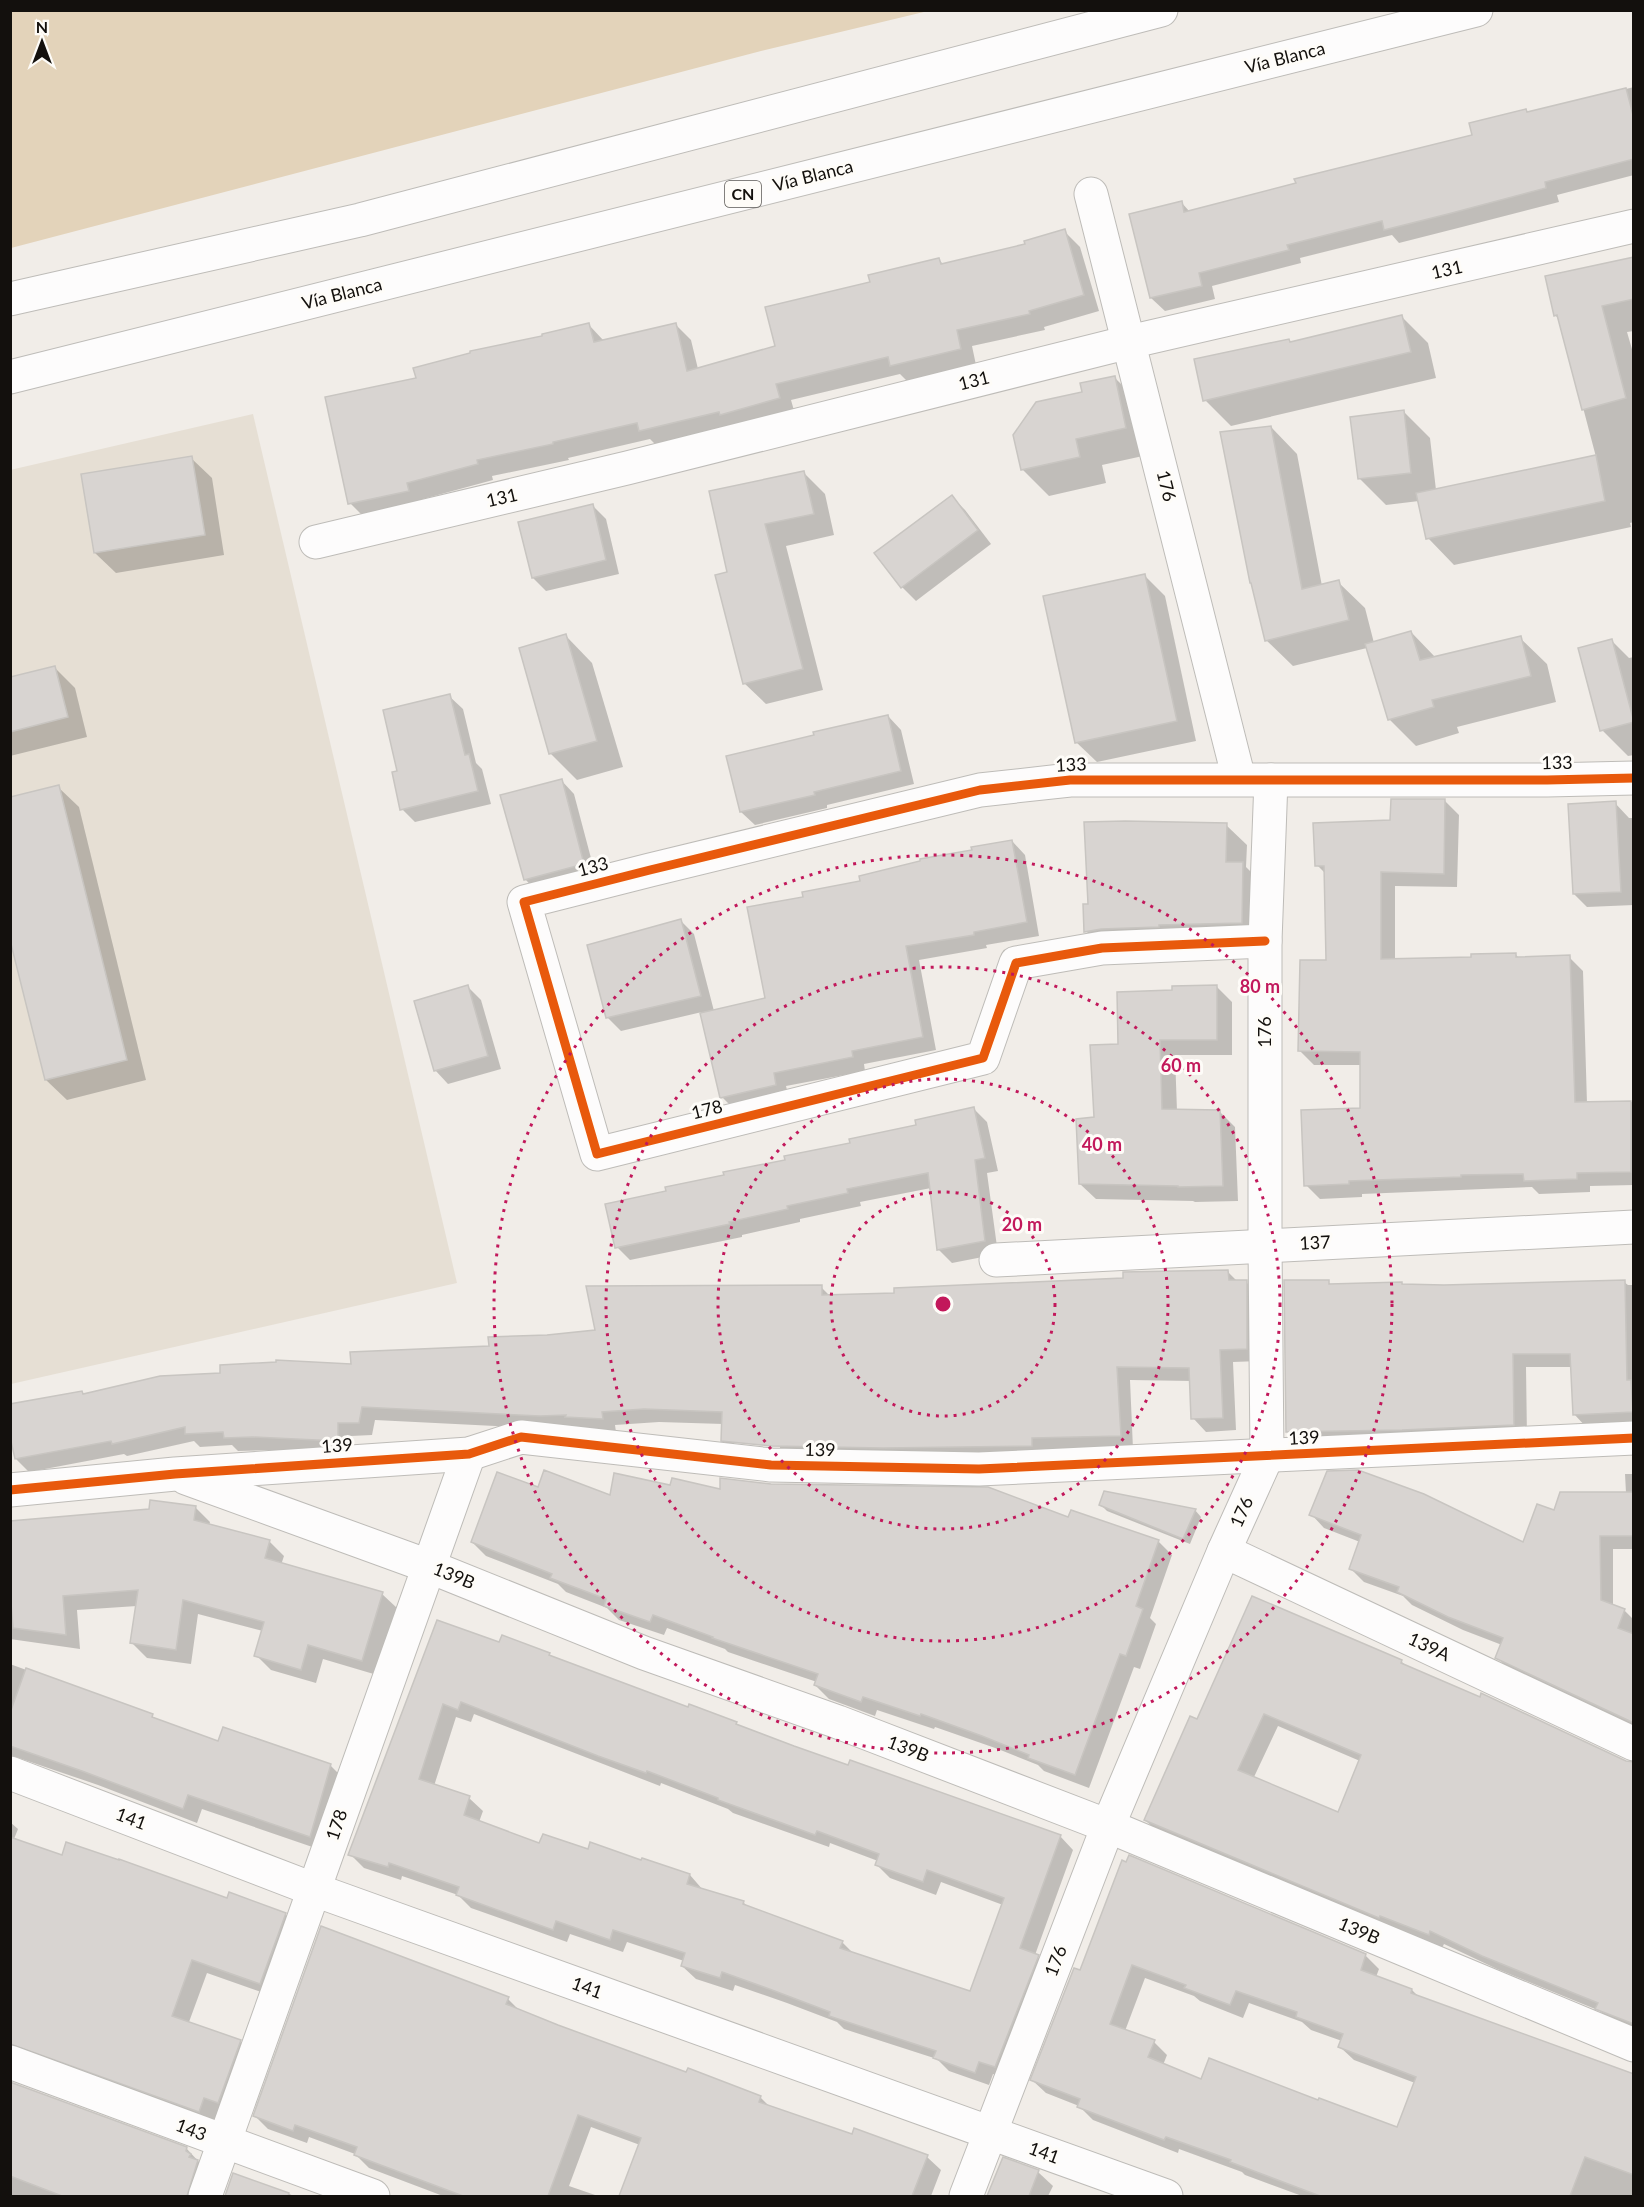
<svg xmlns="http://www.w3.org/2000/svg" width="1644" height="2207" viewBox="0 0 1644 2207" font-family="Lato,sans-serif">
  <style>
    .built { fill: #e6dfd4 }
    .green { fill: #e3d3ba }
    .shadow { fill: #0003; fill-rule: evenodd }
    .building { fill: #d8d4d1; stroke: #c8c5c1; stroke-width: 1.5; fill-rule: evenodd }
    .lines { fill: none; stroke-linecap: round; stroke-linejoin: round }
    .street-casing { stroke: #bebcb8; stroke-width: 35 }
    .highway-casing { stroke: #bebcb8; stroke-width: 35 }
    .street { stroke: #fdfcfc; stroke-width: 33 }
    .highway { stroke: #fdfcfc; stroke-width: 33 }
    .cycleway-casing { stroke: #fefcf8; stroke-width: 13 }
    .cycleway { stroke: #e8590c; stroke-width: 9 }
    .ring { fill: none; stroke: #c2185b; stroke-width: 3; stroke-dasharray: 3 6 }
    .labels { text-anchor: middle; stroke-width: 6; stroke-linejoin: round; paint-order: stroke }
    .shield { fill: #fefcf8; stroke: #5a5754; stroke-width: 1.5 }
    .shield-label { font-size: 16px; font-weight: bold; fill: #13100d }
    .street-label { font-size: 18px; fill: #13100d; stroke: #fefcf8 }
    .centre { fill: #c2185b; stroke: #fefcf8; stroke-width: 3 }
    .ring-label { font-size: 18px; text-anchor: middle; font-weight: bold; fill: #c2185b; stroke: #fefcf8; stroke-width: 6; stroke-linejoin: round; paint-order: stroke }
  </style>
  <rect width="100%" height="100%" fill="#f1ede8"/>
  <polygon class="built" points="253,414 457,1283 11,1384 10,470"/>
  <polygon class="green" points="11,10 928,10 928,11 761,51 11,248"/>
  <g class="shadow">
    <polygon points="1634,87 1634,175 1557,195 1559,202 1462,227 1399,243 1392,235 1300,258 1301,263 1212,286 1215,299 1165,311 1151,298 1181,202 1190,212 1474,136 1526,110 1528,113"/>
    <polygon points="1064,231 1080,247 1099,311 1044,327 1045,330 972,346 976,365 908,382 900,374 791,400 795,414 657,446 650,439 568,458 569,460 492,476 493,480 423,499 424,507 366,519 350,503 417,379 544,337 589,325 604,341 675,324 691,340 698,369 777,347 872,283 939,260 944,265 1026,245"/>
    <polygon points="1634,259 1634,331 1627,332 1634,356 1634,522 1630,523 1631,527 1454,565 1428,538 1419,501 1386,505 1359,478 1404,412 1430,438 1436,490 1596,457 1560,320 1555,315"/>
    <polygon points="1402,317 1428,343 1436,378 1231,426 1205,400 1291,343"/>
    <polygon points="1114,377 1141,404 1152,454 1102,465 1106,483 1049,496 1022,469 1084,393"/>
    <polygon points="1271,427 1297,454 1322,586 1338,582 1365,608 1374,643 1411,632 1436,658 1520,638 1547,664 1556,702 1457,727 1459,733 1416,746 1389,719 1367,648 1293,666 1266,640"/>
    <polygon points="191,458 212,478 224,555 116,573 95,553"/>
    <polygon points="803,472 825,494 834,535 786,546 823,690 766,704 744,683 729,573"/>
    <polygon points="952,497 965,510 991,544 916,601 902,587 876,553"/>
    <polygon points="593,506 606,519 619,574 546,591 533,578"/>
    <polygon points="1145,576 1165,596 1196,741 1097,762 1076,742"/>
    <polygon points="566,636 592,663 623,767 577,780 551,754 521,649"/>
    <polygon points="1612,641 1629,658 1634,657 1634,755 1628,756 1602,730"/>
    <polygon points="55,668 75,688 87,737 10,756 10,679"/>
    <polygon points="449,696 463,709 476,763 482,769 491,804 415,822 402,809 399,772"/>
    <polygon points="888,716 901,730 914,784 827,805 827,808 755,825 741,812"/>
    <polygon points="561,780 574,794 596,877 538,893 525,879"/>
    <polygon points="58,787 79,807 146,1080 67,1100 46,1080"/>
    <polygon points="1445,801 1459,815 1457,887 1395,886 1395,961 1473,958 1515,954 1519,958 1569,957 1583,971 1587,1103 1634,1102 1634,1185 1590,1186 1590,1192 1539,1194 1532,1187 1362,1194 1362,1197 1320,1199 1306,1185 1361,1109 1361,1065 1314,1065 1300,1051 1328,962 1326,874 1317,865 1392,821"/>
    <polygon points="1615,803 1629,818 1634,818 1634,905 1587,907 1574,894"/>
    <polygon points="1226,825 1247,845 1246,867 1263,884 1262,943 1106,952 1086,931 1089,906"/>
    <polygon points="1012,841 1025,855 1039,936 986,945 987,948 919,960 936,1050 864,1064 865,1071 786,1086 789,1098 735,1110 722,1097 702,1012 621,1031 607,1017 681,921 694,934 714,1011 767,999 804,898"/>
    <polygon points="468,987 481,1000 501,1069 448,1084 435,1070"/>
    <polygon points="1217,987 1232,1002 1232,1055 1175,1055 1177,1111 1220,1112 1235,1127 1238,1201 1195,1202 1193,1201 1096,1199 1080,1184 1096,1119 1120,1045"/>
    <polygon points="973,1108 987,1122 998,1171 987,1173 998,1254 952,1263 938,1249 931,1188 860,1202 861,1206 800,1219 800,1222 742,1235 742,1237 630,1260 617,1247 668,1192 918,1126"/>
    <path d="M1228,1272L1238,1282H1246L1259,1295L1260,1361L1233,1362L1236,1430L1206,1432L1193,1418L1191,1381L1130,1380L1133,1449L1045,1458L736,1453L723,1440V1424L659,1422L615,1425L616,1432L375,1420L372,1435L351,1436V1454L267,1450L238,1451L232,1445L200,1447L194,1441L127,1456L124,1454L29,1472L16,1459L82,1392L85,1395L352,1366L490,1347L547,1337L597,1332L821,1287L831,1297L896,1295ZM734,1441L780,1446V1449L734,1444Z"/>
    <polygon points="1328,1282 1332,1286 1402,1283 1404,1286 1444,1286 1624,1282 1628,1285 1634,1285 1634,1426 1587,1428 1574,1414 1572,1367 1526,1367 1527,1438 1300,1445 1287,1431"/>
    <polygon points="1625,1474 1634,1474 1634,1549 1613,1549 1613,1606 1624,1610 1634,1620 1634,1729 1510,1671 1497,1657 1502,1645 1463,1630 1412,1605 1403,1596 1364,1582 1350,1568 1360,1542 1324,1528 1311,1514 1523,1544 1554,1512 1626,1493"/>
    <polygon points="671,1487 1069,1519 1158,1541 1172,1555 1150,1618 1156,1624 1140,1669 1134,1667 1089,1788 1044,1771 1038,1765 998,1749 935,1727 934,1729 877,1710 875,1716 829,1699 815,1685 817,1682 728,1652 725,1649 667,1628 664,1635 619,1620 607,1608 566,1592 558,1584 486,1556 472,1542 539,1489 611,1497"/>
    <polygon points="1101,1505 1195,1510 1201,1517 1190,1544 1107,1511"/>
    <polygon points="195,1507 210,1522 209,1526 269,1541 284,1556 281,1565 382,1594 397,1608 377,1675 323,1659 316,1683 271,1670 256,1655 263,1631 198,1614 191,1664 147,1658 132,1643 137,1606 77,1610 80,1649 10,1639 10,1522"/>
    <path d="M437,1622L500,1644L549,1654L553,1658L689,1709L736,1723L741,1728L793,1747L1060,1836L1073,1850L1035,1955L1051,1969L1009,2080L993,2074L989,2085L949,2071L937,2059L844,2029L837,2022L787,2003L735,1985L733,1991L696,1979L682,1966L684,1961L627,1942L623,1952L570,1934L567,1942L471,1908L458,1895L402,1876L401,1880L364,1868L350,1854ZM474,1714L660,1786L661,1783L728,1809L733,1813L829,1847L830,1843L878,1861L876,1864L890,1878L936,1895L941,1882L1003,1905L971,1992L854,1954L842,1942L748,1907L743,1902L703,1890L690,1875L642,1862L589,1851L540,1845L479,1822L483,1811L469,1798L434,1786L456,1717L471,1722Z"/>
    <path d="M1401,1661L1407,1667L1634,1769V2031L1611,2022L1600,2011L1497,1969L1444,1944L1442,1948L1159,1833L1145,1820L1198,1721ZM1278,1726L1360,1761L1339,1814L1254,1777Z"/>
    <polygon points="10,1664 152,1716 157,1720 219,1743 224,1729 331,1766 345,1780 324,1851 202,1809 197,1823 98,1785 10,1755"/>
    <polygon points="10,1822 18,1829 14,1839 62,1857 285,1914 299,1928 275,1997 207,1973 189,2022 240,2042 254,2056 214,2125 10,2064"/>
    <path d="M1123,1862L1365,1955L1379,1969L1376,1977L1412,1990L1419,1997L1634,2080V2196H1302L1245,2175L1242,2172L1179,2149L1178,2153L1093,2120L1079,2106L1046,2093L1032,2080L1081,1972ZM1145,1978L1194,1996L1200,2001L1243,2018L1249,2003L1302,2022L1311,2030L1342,2041L1340,2047L1354,2060L1415,2083L1398,2129L1319,2102L1202,2081L1163,2065L1167,2055L1154,2042L1125,2031Z"/>
    <polygon points="508,1999 520,2011 687,2074 760,2097 770,2107 853,2136 855,2130 927,2157 941,2170 931,2196 621,2196 640,2145 591,2127 569,2186 598,2196 443,2196 369,2168 355,2154 309,2137 307,2143 268,2129 255,2116"/>
    <polygon points="10,2084 186,2148 200,2163 186,2196 10,2196"/>
    <polygon points="1003,2159 1038,2172 1053,2186 1048,2196 989,2196"/>
    <polygon points="234,2175 287,2193 294,2196 226,2196"/>
  </g>
  <g class="building">
    <polygon points="1626,88 1634,119 1634,159 1545,182 1546,188 1448,214 1384,230 1382,221 1287,245 1289,250 1199,273 1202,286 1150,298 1129,214 1182,201 1184,212 1296,183 1294,179 1472,135 1469,123 1526,109 1527,112"/>
    <polygon points="1065,229 1084,295 1029,311 1030,314 957,330 961,349 890,366 888,357 776,384 780,398 720,415 719,412 639,431 637,423 553,442 553,444 477,460 478,464 407,483 409,491 348,504 325,397 416,378 413,368 470,353 470,351 542,336 542,334 589,323 594,342 676,323 687,371 775,346 765,307 870,282 868,275 939,258 941,264 1025,244 1024,241"/>
    <polygon points="1634,257 1634,299 1602,306 1626,398 1582,410 1557,315 1554,316 1545,276"/>
    <polygon points="1402,315 1411,352 1203,401 1194,359 1289,339 1290,342"/>
    <polygon points="1115,376 1126,428 1076,439 1080,457 1021,470 1013,435 1036,402 1082,392 1080,383"/>
    <polygon points="1404,410 1411,473 1358,479 1350,417"/>
    <polygon points="1271,426 1302,589 1339,580 1349,620 1265,641 1251,583 1250,583 1220,432"/>
    <polygon points="1596,455 1605,501 1426,539 1416,493"/>
    <polygon points="192,456 205,535 94,553 81,474"/>
    <polygon points="804,471 814,514 765,524 803,669 743,684 715,575 727,572 709,491"/>
    <polygon points="952,495 978,530 901,588 874,553"/>
    <polygon points="593,504 606,560 532,578 518,522"/>
    <polygon points="1145,574 1177,721 1075,743 1043,596"/>
    <polygon points="1411,631 1420,660 1521,636 1531,676 1432,700 1434,707 1388,720 1365,644"/>
    <polygon points="566,634 597,741 549,754 519,648"/>
    <polygon points="1612,639 1634,722 1600,731 1578,648"/>
    <polygon points="55,666 68,717 10,732 10,677"/>
    <polygon points="450,694 465,755 469,754 478,791 400,810 392,772 397,771 383,710"/>
    <polygon points="888,715 901,771 814,792 815,795 740,812 726,756 814,735 813,732"/>
    <polygon points="562,779 584,864 524,880 500,795"/>
    <polygon points="59,785 127,1060 45,1080 10,940 10,797"/>
    <polygon points="1391,799 1445,799 1444,874 1381,872 1381,959 1471,957 1471,954 1516,953 1516,957 1570,955 1575,1102 1631,1101 1631,1172 1577,1173 1577,1179 1524,1181 1523,1174 1461,1175 1461,1177 1349,1181 1349,1184 1304,1186 1301,1110 1360,1108 1360,1052 1298,1051 1300,960 1326,960 1324,866 1315,866 1313,823 1390,820"/>
    <polygon points="1616,801 1621,892 1573,894 1568,804"/>
    <polygon points="1125,821 1227,823 1226,862 1243,862 1242,923 1159,925 1159,927 1101,929 1084,932 1083,904 1088,904 1084,822"/>
    <polygon points="1012,840 1027,922 974,932 974,935 906,946 923,1037 852,1051 853,1057 774,1073 776,1085 720,1098 700,1013 765,998 747,907 803,897 802,892 860,881 859,876 920,861 920,859 972,850 971,847"/>
    <polygon points="681,919 701,996 606,1018 587,945"/>
    <polygon points="468,985 488,1056 434,1071 414,1001"/>
    <polygon points="1217,985 1217,1040 1160,1040 1162,1109 1220,1110 1223,1186 1178,1187 1178,1186 1079,1184 1076,1119 1094,1117 1090,1045 1118,1044 1117,992 1172,990 1172,986"/>
    <polygon points="974,1107 985,1158 975,1160 985,1241 937,1250 928,1173 847,1189 848,1193 787,1206 788,1209 729,1222 730,1224 615,1248 605,1204 666,1191 665,1187 724,1175 723,1172 785,1160 784,1156 850,1143 849,1139 916,1125 915,1120"/>
    <polygon points="1228,1270 1229,1280 1247,1280 1247,1349 1220,1350 1223,1418 1191,1419 1189,1368 1117,1367 1121,1436 1032,1438 1032,1446 883,1448 772,1446 721,1441 722,1412 644,1409 602,1412 603,1419 565,1417 566,1415 540,1416 362,1407 359,1423 338,1423 338,1441 253,1437 224,1438 223,1432 185,1434 185,1427 112,1444 111,1441 15,1459 10,1437 10,1404 82,1391 83,1394 160,1376 220,1373 220,1365 276,1362 276,1360 351,1364 350,1352 489,1346 488,1337 547,1335 595,1330 586,1286 822,1285 822,1295 894,1293 894,1288 1123,1278 1123,1272"/>
    <polygon points="1284,1280 1329,1280 1329,1284 1402,1282 1402,1284 1444,1285 1625,1280 1627,1380 1631,1380 1633,1412 1573,1415 1570,1354 1513,1354 1514,1425 1402,1430 1286,1432"/>
    <polygon points="544,1470 610,1495 614,1473 670,1485 672,1478 720,1489 720,1478 771,1484 988,1487 1068,1517 1071,1510 1159,1540 1136,1606 1143,1609 1126,1656 1120,1654 1075,1775 1028,1758 1029,1755 982,1736 921,1714 920,1716 863,1697 861,1702 814,1685 818,1674 712,1638 713,1637 653,1615 650,1622 604,1606 606,1599 550,1578 552,1574 471,1542 497,1472 538,1487"/>
    <polygon points="1358,1470 1424,1494 1523,1542 1537,1504 1554,1510 1560,1492 1634,1492 1634,1536 1600,1536 1601,1600 1625,1609 1618,1628 1634,1634 1634,1723 1495,1658 1503,1638 1448,1617 1397,1592 1399,1587 1349,1569 1361,1535 1309,1515 1327,1471"/>
    <polygon points="1104,1491 1196,1509 1183,1539 1099,1505"/>
    <polygon points="150,1500 196,1506 194,1520 270,1540 265,1558 383,1592 362,1661 308,1645 301,1670 254,1656 264,1622 183,1600 176,1650 130,1643 138,1590 63,1596 66,1635 13,1628 10,1591 10,1521 149,1509"/>
    <path d="M1252,1596L1402,1660L1401,1663L1480,1697L1481,1693L1626,1761L1634,1762V2024L1595,2009L1598,2003L1482,1956L1430,1931L1429,1935L1380,1916L1379,1918L1144,1820L1190,1716L1197,1719ZM1264,1714L1361,1755L1338,1812L1238,1770Z"/>
    <path d="M437,1620L499,1642L502,1635L550,1653L549,1655L688,1707L689,1704L737,1722L736,1724L794,1746L848,1765L850,1760L1061,1835L1020,1948L1039,1955L995,2067L979,2062L975,2073L933,2058L936,2051L829,2016L830,2012L772,1990L722,1972L720,1978L681,1966L685,1953L613,1930L610,1940L556,1921L553,1930L456,1895L459,1887L389,1863L388,1867L348,1855ZM461,1702L598,1756L646,1773L647,1771L718,1798V1800L815,1835L817,1831L879,1854L875,1865L923,1882L927,1870L1004,1898L970,1991L840,1948L843,1941L743,1904L744,1901L687,1884L690,1874L642,1858L641,1860L590,1842L588,1849L543,1834L539,1843L464,1815L470,1796L419,1779L443,1704L458,1710Z"/>
    <polygon points="26,1668 153,1714 152,1717 218,1741 223,1727 331,1764 310,1837 188,1795 183,1809 82,1771 10,1746 10,1713"/>
    <polygon points="10,1837 62,1855 66,1842 119,1860 119,1859 227,1898 229,1892 286,1913 260,1984 192,1960 172,2016 241,2040 218,2103 204,2098 199,2112 10,2044"/>
    <path d="M1129,1855L1366,1954L1361,1970L1412,1989L1411,1993L1634,2074V2175L1585,2157L1570,2196H1320L1230,2162L1231,2160L1166,2137L1164,2140L1077,2107L1080,2099L1030,2080L1074,1968L1080,1970L1122,1860L1126,1862ZM1132,1965L1186,1985L1184,1988L1230,2005L1236,1991L1297,2012L1296,2017L1343,2034L1338,2047L1416,2077L1397,2127L1319,2098L1318,2100L1209,2058L1201,2079L1148,2057L1155,2040L1110,2024Z"/>
    <polygon points="321,1926 509,1997 506,2004 558,2025 686,2072 688,2068 761,2096 759,2102 852,2134 854,2128 928,2155 912,2196 619,2196 641,2138 578,2115 548,2196 463,2196 354,2155 357,2147 295,2125 293,2131 253,2116"/>
    <polygon points="10,2082 187,2147 186,2151 191,2154 189,2157 198,2160 187,2196 62,2196 10,2176"/>
    <polygon points="1003,2157 1039,2170 1029,2196 987,2196"/>
    <polygon points="233,2173 289,2193 288,2196 225,2196"/>
  </g>
  <g class="lines">
    <g class="street-casing">
      <g id="street">
        <polyline points="1091,194 1239,779"/>
        <polyline points="316,542 627,468 1129,342 1634,226"/>
        <polyline points="1265,941 1102,948 1016,963 983,1058 597,1154 524,902 650,870 980,790 1070,780 1547,780 1634,778"/>
        <polyline points="996,1260 1634,1227"/>
        <polyline points="186,1478 428,1566 644,1653 838,1722 1108,1826 1634,2045"/>
        <polyline points="10,1490 175,1474 469,1454 521,1437 771,1465 979,1469 1634,1438"/>
        <polyline points="1224,1551 1634,1744"/>
        <polyline points="10,1773 315,1890 1166,2196"/>
        <polyline points="10,2062 373,2196"/>
        <polyline points="205,2196 469,1454"/>
        <polyline points="966,2196 1108,1826 1224,1551 1267,1456 1265,1245 1265,941 1271,780"/>
      </g>
    </g>
    <g class="highway-casing">
      <g id="highway">
        <polyline points="10,299 360,220 1161,10"/>
        <polyline points="10,377 1476,10"/>
      </g>
    </g>
    <use href="#street" class="street"/>
    <use href="#highway" class="highway"/>
    <g class="cycleway-casing">
      <g id="cycleway">
        <polyline points="1265,941 1102,948 1016,963 983,1058 597,1154 524,902 650,870 980,790 1070,780 1547,780 1634,778"/>
        <polyline points="10,1490 175,1474 469,1454 521,1437 771,1465 979,1469 1634,1438"/>
      </g>
    </g>
    <use href="#cycleway" class="cycleway"/>
  </g>
  <g class="ring">
    <circle cx="943" cy="1304" r="112"/>
    <circle cx="943" cy="1304" r="225"/>
    <circle cx="943" cy="1304" r="337"/>
    <circle cx="943" cy="1304" r="449"/>
  </g>
  <g class="labels">
    <rect class="shield" x="725" y="181" width="36" height="26" rx="4.5"/>
    <g class="shield-label">
      <text x="743" y="200">CN</text>
    </g>
    <g class="street-label">
      <text transform="translate(1285 58) rotate(-14)" y="6">Vía Blanca</text>
      <text transform="translate(813 176) rotate(-14)" y="6">Vía Blanca</text>
      <text transform="translate(1447 270) rotate(-13)" y="6">131</text>
      <text transform="translate(342 294) rotate(-14)" y="6">Vía Blanca</text>
      <text transform="translate(974 381) rotate(-14)" y="6">131</text>
      <text transform="translate(1166 486) rotate(76)" y="6">176</text>
      <text transform="translate(502 498) rotate(-13)" y="6">131</text>
      <text transform="translate(1557 763) rotate(-1)" y="6">133</text>
      <text transform="translate(1071 765) rotate(-3)" y="6">133</text>
      <text transform="translate(593 867) rotate(-15)" y="6">133</text>
      <text transform="translate(1265 1032) rotate(-90)" y="6">176</text>
      <text transform="translate(707 1110) rotate(-14)" y="6">178</text>
      <text transform="translate(1315 1243) rotate(-3)" y="6">137</text>
      <text transform="translate(1304 1438) rotate(-3)" y="6">139</text>
      <text transform="translate(337 1446) rotate(-4)" y="6">139</text>
      <text transform="translate(820 1450) rotate(1)" y="6">139</text>
      <text transform="translate(1242 1512) rotate(-66)" y="6">176</text>
      <text transform="translate(454 1576) rotate(22)" y="6">139B</text>
      <text transform="translate(1429 1647) rotate(25)" y="6">139A</text>
      <text transform="translate(908 1749) rotate(21)" y="6">139B</text>
      <text transform="translate(131 1819) rotate(21)" y="6">141</text>
      <text transform="translate(337 1825) rotate(-71)" y="6">178</text>
      <text transform="translate(1359 1931) rotate(23)" y="6">139B</text>
      <text transform="translate(1056 1961) rotate(-69)" y="6">176</text>
      <text transform="translate(587 1988) rotate(20)" y="6">141</text>
      <text transform="translate(191 2130) rotate(21)" y="6">143</text>
      <text transform="translate(1044 2153) rotate(20)" y="6">141</text>
    </g>
  </g>
  <circle cx="943" cy="1304" r="9" class="centre"/>
  <g class="ring-label">
    <text x="1260" y="993">80 m</text>
    <text x="1181" y="1072">60 m</text>
    <text x="1102" y="1151">40 m</text>
    <text x="1022" y="1231">20 m</text>
  </g>
  <rect width="1644" height="2207" fill="none" stroke="#13100d" stroke-width="24"/>
  <g transform="translate(42 42)" stroke="#fefcf8" stroke-width="4.5" paint-order="stroke">
  <path d="M0-4.5L10 22L0 15L-10 22Z" fill="#13100d"/>
  <text y="-9" font-size="16" font-weight="bold" text-anchor="middle" fill="#13100d">N</text>
  </g>
</svg>
